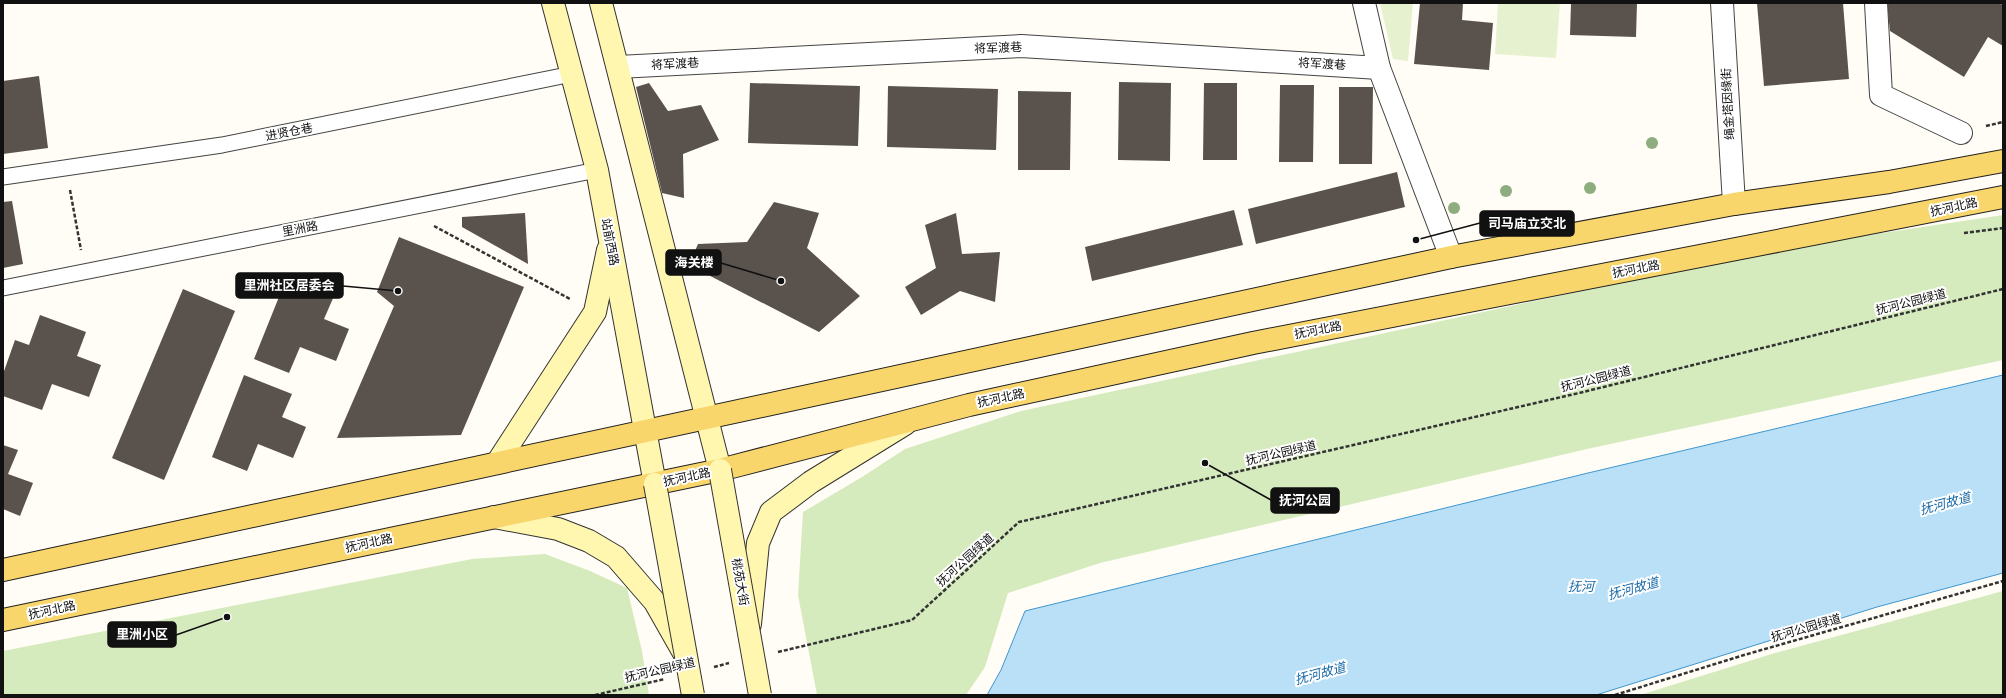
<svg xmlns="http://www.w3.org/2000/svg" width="2006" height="698" viewBox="0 0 2006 698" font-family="'Playfair Display','Noto Sans SC',serif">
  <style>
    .green { fill: #d5ebbd }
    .pitch { fill: #e6f2cf }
    .water { fill: #b9e0f7; stroke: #3f96cf }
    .building { fill: #5a524d }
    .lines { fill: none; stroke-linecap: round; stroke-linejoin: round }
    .service-casing { stroke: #444; stroke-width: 17 }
    .pedestrian-casing { stroke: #444; stroke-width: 24 }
    .minor-casing { stroke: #444; stroke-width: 24 }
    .tertiary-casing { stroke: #444; stroke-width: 24 }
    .secondary-casing { stroke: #333; stroke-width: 24 }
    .primary-casing { stroke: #222; stroke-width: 24 }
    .path { stroke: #333; stroke-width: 2.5; stroke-dasharray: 4 2; stroke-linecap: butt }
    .service { stroke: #fff; stroke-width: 15 }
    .pedestrian { stroke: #fff; stroke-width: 22 }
    .minor { stroke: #fff; stroke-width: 22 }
    .tertiary { stroke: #fff; stroke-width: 22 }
    .secondary { stroke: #fff6b0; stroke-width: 22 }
    .primary { stroke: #f9d66b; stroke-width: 22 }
    .secondary-bridge-casing { stroke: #333; stroke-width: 24; stroke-linecap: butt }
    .secondary-bridge { stroke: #fff6b0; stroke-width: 22 }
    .tree { fill: #8dad7f }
    .labels { text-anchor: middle; stroke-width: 4; stroke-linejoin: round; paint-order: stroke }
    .street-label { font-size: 12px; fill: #111; stroke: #fff }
    .water-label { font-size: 13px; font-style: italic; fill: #1768a6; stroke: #fff }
    .leader { fill: none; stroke: #111; stroke-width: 1.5 }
    .callout-dot { fill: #111; stroke: #fff; stroke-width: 1.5 }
    .callout { fill: #111; stroke: #111; stroke-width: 1.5 }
    .callout-label { font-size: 13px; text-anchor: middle; font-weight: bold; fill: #fff }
  </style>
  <rect width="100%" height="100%" fill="#fffdf5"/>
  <g class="green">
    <polygon points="2003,215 2003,360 1587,449 1100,563 1008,593 985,667 966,695 817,695 798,595 803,512 862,477 905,449 1021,411 1782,248"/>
    <polygon points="545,554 590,571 627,588 642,651 649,695 3,695 3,651 472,559"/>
    <polygon points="2003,591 2003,694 1640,695 1775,653"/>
  </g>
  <g class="pitch">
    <polygon points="1380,3 1413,3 1408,61 1393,59"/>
    <polygon points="1498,3 1560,3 1556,58 1495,54"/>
  </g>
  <polygon class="water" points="2003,375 2003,573 1877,607 1596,695 987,695 1001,670 1025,611 1588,473"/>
  <g class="building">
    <polygon points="1420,3 1463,3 1462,20 1493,23 1489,70 1414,64"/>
    <polygon points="1571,3 1637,3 1636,37 1570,35"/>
    <polygon points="1757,3 1843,3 1849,79 1764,86"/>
    <polygon points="1887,3 1999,3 2003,5 2003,46 1988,37 1964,77 1890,31"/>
    <polygon points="39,76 48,148 3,154 3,81"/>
    <polygon points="1119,82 1171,83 1170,161 1118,160"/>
    <polygon points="649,83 668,111 701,105 719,140 683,154 684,198 662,193 636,87"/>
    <polygon points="750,83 860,86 858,146 748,143"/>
    <polygon points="1204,83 1237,83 1237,160 1203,160"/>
    <polygon points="1280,85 1314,85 1313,162 1279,162"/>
    <polygon points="888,86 998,89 996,150 887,147"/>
    <polygon points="1339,87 1373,87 1372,164 1339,164"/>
    <polygon points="1018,91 1071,92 1070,170 1018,170"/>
    <polygon points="1397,172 1405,207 1256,244 1248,209"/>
    <polygon points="12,201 23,264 3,268 3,202"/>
    <polygon points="774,202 819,213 807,248 860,296 819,332 689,265 698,244 747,242"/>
    <polygon points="1234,210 1243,245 1092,281 1085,247"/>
    <polygon points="525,213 528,264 462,227 462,217"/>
    <polygon points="956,213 962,254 1000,252 995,302 960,291 921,315 905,287 936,268 925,225"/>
    <polygon points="399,237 524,287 461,435 337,438 394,306 377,292"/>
    <polygon points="287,277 334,296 324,319 349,329 336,361 300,347 289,373 254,359"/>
    <polygon points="183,289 235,311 164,480 112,458"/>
    <polygon points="40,315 86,332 77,356 101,365 89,397 52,384 42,410 3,396 3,374 15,340 29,345"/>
    <polygon points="244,375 292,394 282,417 306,427 293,458 258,444 247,471 212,457"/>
    <polygon points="3,445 18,450 8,474 33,483 20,516 3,509"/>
  </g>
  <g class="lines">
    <g class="service-casing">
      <g id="service">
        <polyline points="3,177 222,145 572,74"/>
        <polyline points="3,288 597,170"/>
      </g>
    </g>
    <g class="pedestrian-casing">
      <polyline id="pedestrian" points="1722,3 1734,204"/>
    </g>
    <g class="minor-casing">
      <g id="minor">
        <polyline points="1876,3 1881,95 1961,133"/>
        <polyline points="618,67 1021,46 1379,68"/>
      </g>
    </g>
    <g class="tertiary-casing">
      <polyline id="tertiary" points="1364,3 1379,68 1451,257"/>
    </g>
    <g class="secondary-casing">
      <g id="secondary">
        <polyline points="553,3 597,170 655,484"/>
        <polyline points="601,3 720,470"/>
        <polyline points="497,463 595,312 608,250"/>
        <polyline points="494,517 558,529 589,541 616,557 655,602 684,653"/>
        <polyline points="750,624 758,543 771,512 811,482 905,424"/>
      </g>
    </g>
    <g class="primary-casing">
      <g id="primary">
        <polyline points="3,570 1451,257 1734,204 1889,182 2003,161"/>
        <polyline points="3,620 720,470 969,405 1253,343 2003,197"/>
      </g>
    </g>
    <g class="path">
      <polyline points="1986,126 2003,122"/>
      <polyline points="70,190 81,250"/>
      <polyline points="434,226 570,299"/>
      <polyline points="1964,233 2003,228"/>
      <polyline points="778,652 912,620 1019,522 1579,393 2003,289"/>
      <polyline points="714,667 729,663"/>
      <polyline points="595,695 665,679"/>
      <polyline points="1615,695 1744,655 2003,581"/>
    </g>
    <use href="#service" class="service"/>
    <use href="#pedestrian" class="pedestrian"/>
    <use href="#minor" class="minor"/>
    <use href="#tertiary" class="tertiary"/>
    <use href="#secondary" class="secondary"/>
    <use href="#primary" class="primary"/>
    <g class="secondary-bridge-casing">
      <g id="secondary-bridge">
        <polyline points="720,470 760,695"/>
        <polyline points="655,484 693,695"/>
      </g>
    </g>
    <use href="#secondary-bridge" class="secondary-bridge"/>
  </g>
  <g class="tree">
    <circle cx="1652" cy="143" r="6"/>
    <circle cx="1590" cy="188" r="6"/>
    <circle cx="1506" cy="191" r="6"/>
    <circle cx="1454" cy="208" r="6"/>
  </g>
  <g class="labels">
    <g class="street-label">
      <text transform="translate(998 48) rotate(-2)" y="4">将军渡巷</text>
      <text transform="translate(675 64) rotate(-3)" y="4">将军渡巷</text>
      <text transform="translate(1322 64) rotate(3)" y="4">将军渡巷</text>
      <text transform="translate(1728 104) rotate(-93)" y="4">绳金塔因缘街</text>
      <text transform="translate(289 132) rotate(-11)" y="4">进贤仓巷</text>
      <text transform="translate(1954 207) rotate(-12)" y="4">抚河北路</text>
      <text transform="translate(300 229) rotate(-11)" y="4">里洲路</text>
      <text transform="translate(610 242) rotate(79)" y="4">站前西路</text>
      <text transform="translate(1636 269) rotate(-11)" y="4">抚河北路</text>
      <text transform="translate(1911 302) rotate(-14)" y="4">抚河公园绿道</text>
      <text transform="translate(1318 330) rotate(-11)" y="4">抚河北路</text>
      <text transform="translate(1596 379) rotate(-14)" y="4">抚河公园绿道</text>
      <text transform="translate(1001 398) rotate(-12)" y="4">抚河北路</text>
      <text transform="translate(1281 453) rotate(-13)" y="4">抚河公园绿道</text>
      <text transform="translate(687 477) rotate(-12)" y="4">抚河北路</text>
      <text transform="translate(369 543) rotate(-12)" y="4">抚河北路</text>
      <text transform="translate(965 560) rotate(-42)" y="4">抚河公园绿道</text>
      <text transform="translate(740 582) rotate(80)" y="4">桃苑大街</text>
      <text transform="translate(52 610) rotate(-12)" y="4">抚河北路</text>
      <text transform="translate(1806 628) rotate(-16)" y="4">抚河公园绿道</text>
      <text transform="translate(660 670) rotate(-13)" y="4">抚河公园绿道</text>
    </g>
    <g class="water-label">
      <text transform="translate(1945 503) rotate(-15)" y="5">抚河故道</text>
      <text x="1581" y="591">抚河</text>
      <text transform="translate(1633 588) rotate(-15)" y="5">抚河故道</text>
      <text transform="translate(1320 673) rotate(-15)" y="5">抚河故道</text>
    </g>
  </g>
  <path class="leader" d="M1416 240L1480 223M781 281L721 263M398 291L343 286M1205 463L1271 500M227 617L176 635"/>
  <g class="callout-dot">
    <circle cx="1416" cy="240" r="4"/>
    <circle cx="781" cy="281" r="4"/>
    <circle cx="398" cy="291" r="4"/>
    <circle cx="1205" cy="463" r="4"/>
    <circle cx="227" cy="617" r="4"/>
  </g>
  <g class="callout">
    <rect x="1480" y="211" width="94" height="25" rx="4"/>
    <rect x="666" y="250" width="55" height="25" rx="4"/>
    <rect x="236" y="273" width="107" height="25" rx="4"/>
    <rect x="1271" y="488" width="68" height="25" rx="4"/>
    <rect x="108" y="622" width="68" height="25" rx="4"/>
  </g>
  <g class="callout-label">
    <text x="1527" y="228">司马庙立交北</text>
    <text x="694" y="267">海关楼</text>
    <text x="289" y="290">里洲社区居委会</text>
    <text x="1305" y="505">抚河公园</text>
    <text x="142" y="639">里洲小区</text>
  </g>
  <rect width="2006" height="698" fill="none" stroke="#111111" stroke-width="8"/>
</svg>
